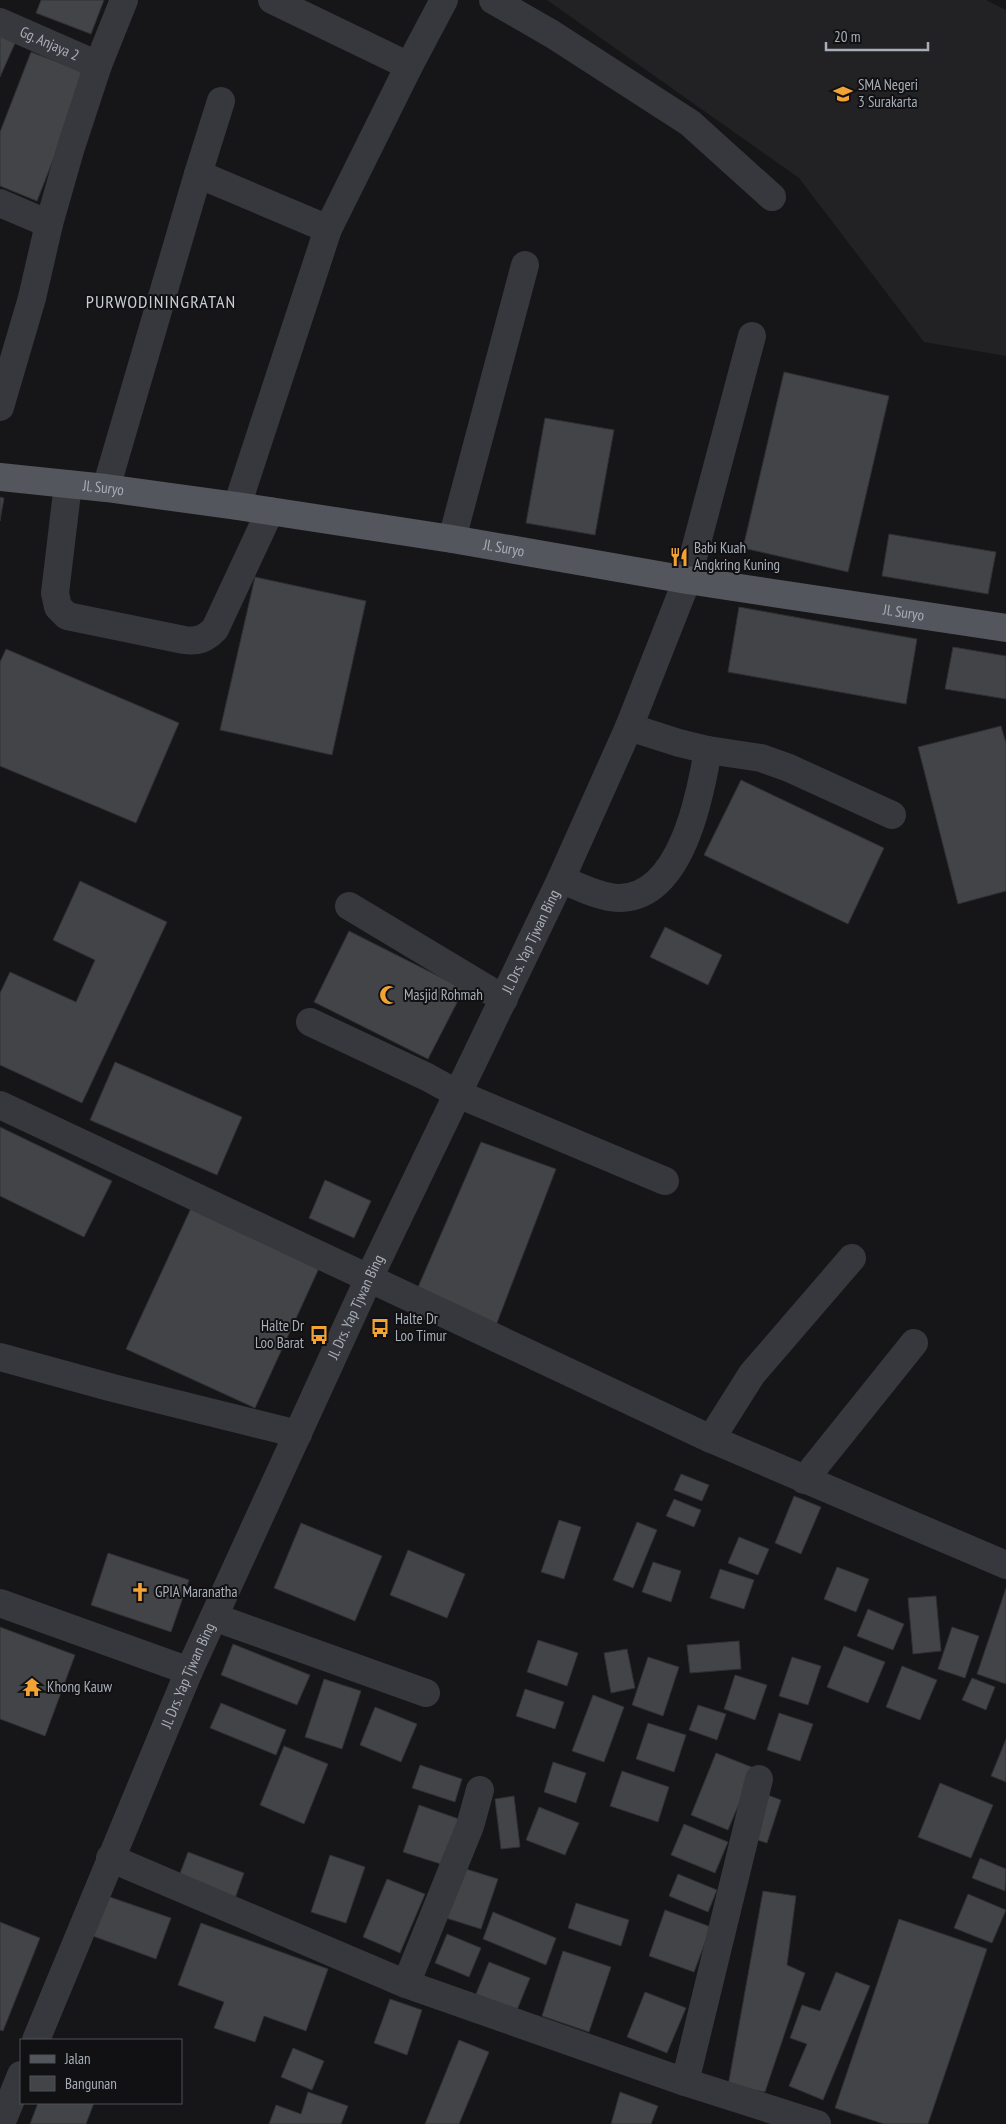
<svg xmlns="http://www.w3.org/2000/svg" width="1006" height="2124" viewBox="0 0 1006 2124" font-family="'PT Sans Narrow',sans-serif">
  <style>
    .built { fill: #222225 }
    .building { fill: #424448; stroke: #303034 }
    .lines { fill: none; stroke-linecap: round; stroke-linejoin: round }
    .minor { stroke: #37383d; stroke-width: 28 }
    .major { stroke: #53565c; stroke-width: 28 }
    .labels { text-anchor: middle; stroke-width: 4; stroke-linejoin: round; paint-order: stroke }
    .street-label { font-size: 15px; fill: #a8aeb8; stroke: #111113 }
    .poi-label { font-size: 15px; fill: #a8aeb8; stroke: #111113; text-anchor: start }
    .quarter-label { font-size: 18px; letter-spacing: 1px; fill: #c9cdd4; stroke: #111113 }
  </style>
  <rect width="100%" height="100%" fill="#161618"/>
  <polygon class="built" points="547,0 986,0 1006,10 1006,356 924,342 799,178"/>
  <g class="building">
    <polygon points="41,0 104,0 91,34 36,13"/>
    <polygon points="0,35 16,41 0,77"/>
    <polygon points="31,52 87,73 37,201 0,186 0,132"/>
    <polygon points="784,372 889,396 848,572 743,548"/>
    <polygon points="545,418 614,430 595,535 526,523"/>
    <polygon points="0,497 4,498 0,521"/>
    <polygon points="889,534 996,552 988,594 882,576"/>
    <polygon points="255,577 366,601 332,755 220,730"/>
    <polygon points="739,607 917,639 906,704 728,672"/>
    <polygon points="953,647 1006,656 1006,699 945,689"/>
    <polygon points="6,649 179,723 136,823 0,766 0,662"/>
    <polygon points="1001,726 1006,743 1006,891 958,904 918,747"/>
    <polygon points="741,780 884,848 848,924 704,855"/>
    <polygon points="80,881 167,922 82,1103 0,1065 0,993 10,972 76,1002 95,960 53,940"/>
    <polygon points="665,927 722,955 708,985 650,957"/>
    <polygon points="349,931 464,989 428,1059 314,1002"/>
    <polygon points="115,1062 242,1117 217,1175 90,1120"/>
    <polygon points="0,1127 112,1181 84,1237 0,1196"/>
    <polygon points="481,1142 556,1169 495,1328 415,1294"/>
    <polygon points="325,1180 371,1201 354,1238 309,1218"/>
    <polygon points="192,1206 320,1266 255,1408 126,1349"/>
    <polygon points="681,1474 709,1485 702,1501 674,1490"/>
    <polygon points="794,1496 821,1507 801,1554 775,1543"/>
    <polygon points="674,1499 701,1510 694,1527 666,1516"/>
    <polygon points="559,1520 581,1527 564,1579 541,1572"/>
    <polygon points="637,1522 657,1530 633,1588 613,1580"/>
    <polygon points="301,1523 382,1556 355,1621 274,1588"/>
    <polygon points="739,1537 769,1549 758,1575 728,1563"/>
    <polygon points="408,1550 465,1574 447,1618 390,1595"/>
    <polygon points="108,1553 189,1580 171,1632 91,1605"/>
    <polygon points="653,1562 681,1571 671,1602 642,1592"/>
    <polygon points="837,1567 869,1579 856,1612 824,1599"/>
    <polygon points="720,1569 754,1580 744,1609 710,1598"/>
    <polygon points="1006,1588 1006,1684 977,1674"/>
    <polygon points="936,1596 941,1651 913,1654 908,1598"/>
    <polygon points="868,1609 904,1624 893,1650 857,1636"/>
    <polygon points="0,1627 75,1655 45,1736 0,1719"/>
    <polygon points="952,1627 979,1636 965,1678 938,1669"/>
    <polygon points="538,1640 578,1653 567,1686 527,1672"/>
    <polygon points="739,1641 741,1669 690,1673 687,1645"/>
    <polygon points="233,1644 310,1675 297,1705 221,1675"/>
    <polygon points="844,1646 885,1662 868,1703 827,1687"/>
    <polygon points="627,1649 635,1688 611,1693 604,1653"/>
    <polygon points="648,1657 679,1667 663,1716 632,1705"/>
    <polygon points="792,1657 821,1666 808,1705 779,1696"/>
    <polygon points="902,1666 937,1680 920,1720 886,1707"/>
    <polygon points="735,1675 767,1685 755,1720 724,1709"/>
    <polygon points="972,1678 995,1687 986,1710 962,1700"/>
    <polygon points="324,1679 361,1691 342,1749 305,1737"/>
    <polygon points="525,1689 564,1702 555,1729 516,1716"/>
    <polygon points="593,1695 624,1707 604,1762 572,1751"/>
    <polygon points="221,1703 286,1730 276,1755 210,1728"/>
    <polygon points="698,1705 726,1714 717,1740 689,1730"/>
    <polygon points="375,1707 417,1724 401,1762 360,1745"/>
    <polygon points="779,1713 813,1724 800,1761 767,1750"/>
    <polygon points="648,1723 686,1735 674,1772 636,1759"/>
    <polygon points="1006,1739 1006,1782 991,1776"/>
    <polygon points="284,1746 328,1764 304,1824 260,1805"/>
    <polygon points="716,1753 754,1768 728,1830 691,1815"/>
    <polygon points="553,1762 586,1773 576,1803 544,1792"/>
    <polygon points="420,1765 462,1779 455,1802 412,1788"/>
    <polygon points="622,1771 669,1787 658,1822 610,1806"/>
    <polygon points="940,1783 993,1805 971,1858 918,1837"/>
    <polygon points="762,1793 781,1800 767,1843 747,1837"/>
    <polygon points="514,1796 520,1847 501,1849 495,1799"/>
    <polygon points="419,1805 459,1819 444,1865 403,1852"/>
    <polygon points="539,1807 579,1823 565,1855 526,1840"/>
    <polygon points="684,1824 728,1842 715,1873 671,1855"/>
    <polygon points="188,1852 244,1873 233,1904 176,1884"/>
    <polygon points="330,1855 365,1867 346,1923 311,1912"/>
    <polygon points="980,1858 1006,1869 1005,1891 972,1878"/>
    <polygon points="463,1868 498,1879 481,1929 446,1918"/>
    <polygon points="678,1874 717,1890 708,1912 669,1896"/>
    <polygon points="387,1879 425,1894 400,1953 363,1937"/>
    <polygon points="763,1891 796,1896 787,1965 805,1973 765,2092 728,2086"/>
    <polygon points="968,1894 1006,1910 992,1943 954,1928"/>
    <polygon points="104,1895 171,1918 156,1959 90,1935"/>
    <polygon points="576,1903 629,1920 621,1946 568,1928"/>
    <polygon points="665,1910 711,1927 694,1972 649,1956"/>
    <polygon points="493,1912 556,1938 546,1965 483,1939"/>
    <polygon points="899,1919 987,1949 928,2124 884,2124 835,2108"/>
    <polygon points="0,1922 40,1938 3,2031 0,2030"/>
    <polygon points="201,1923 328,1969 306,2031 264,2016 255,2042 214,2028 224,2002 178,1985"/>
    <polygon points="447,1934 481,1948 469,1977 435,1963"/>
    <polygon points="563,1951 611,1967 589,2032 542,2016"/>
    <polygon points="489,1962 530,1978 517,2010 476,1994"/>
    <polygon points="836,1972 870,1986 823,2100 789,2086 807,2044 790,2038 802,2005 820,2011"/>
    <polygon points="645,1992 686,2008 667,2053 627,2037"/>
    <polygon points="390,1999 422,2010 407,2055 374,2043"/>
    <polygon points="459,2040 489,2052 459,2124 425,2124"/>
    <polygon points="293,2048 324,2061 312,2090 281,2077"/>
    <polygon points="308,2092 348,2106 341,2124 269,2124 276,2105 301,2114"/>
    <polygon points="620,2092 658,2106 651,2124 611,2124"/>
    <polygon points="38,2103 94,2103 86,2124 30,2124"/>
  </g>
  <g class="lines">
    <g class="minor">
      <polyline points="272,0 409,66"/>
      <polyline points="493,0 552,34 690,123 772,197"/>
      <path id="s1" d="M0,22L98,65"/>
      <polyline points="198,174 221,101"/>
      <polyline points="0,203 49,224"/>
      <polyline points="0,407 32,298 49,224 71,147 98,65 124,0"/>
      <path d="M68,484L55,593L58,607L67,616L184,640C198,642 205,639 215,629L270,511"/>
      <polyline points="106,488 198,174 328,229"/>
      <polyline points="237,506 328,229 409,66 444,0"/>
      <polyline points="452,539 525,265"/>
      <polyline points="708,750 761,758 789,768 892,815"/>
      <path d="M561,879C577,886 601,898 619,898C681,898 700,797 708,750L679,743L629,727"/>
      <polyline points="349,906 504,999"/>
      <polyline points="310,1022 427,1077 458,1094 665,1181"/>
      <polyline points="0,1105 711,1439 1006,1565"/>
      <polyline points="0,1357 113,1388 298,1434"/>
      <polyline points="711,1439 752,1374 852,1258"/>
      <polyline points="804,1480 914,1343"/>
      <polyline points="0,1603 189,1671"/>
      <polyline points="214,1617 426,1693"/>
      <polyline points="110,1858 406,1984 685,2082 817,2124"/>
      <polyline points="406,1984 470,1826 480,1790"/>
      <path id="s2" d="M36,2040L189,1671L369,1278L561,879L629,727L687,580L752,336"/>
      <polyline points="685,2082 759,1779"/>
      <polyline points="1,2124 21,2075"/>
    </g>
    <path class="major" id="s3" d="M0,477L106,488L237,506L452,539L687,580L1006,628"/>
  </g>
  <defs>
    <g id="school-bare" transform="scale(1.5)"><path d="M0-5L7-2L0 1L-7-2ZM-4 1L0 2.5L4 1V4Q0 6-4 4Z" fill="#f3a333" stroke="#111113" stroke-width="2.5" paint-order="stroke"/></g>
    <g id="restaurant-bare" transform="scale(1.5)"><path d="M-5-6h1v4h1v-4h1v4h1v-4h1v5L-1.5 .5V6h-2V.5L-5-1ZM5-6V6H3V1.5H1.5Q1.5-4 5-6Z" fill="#f3a333" stroke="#111113" stroke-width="2.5" paint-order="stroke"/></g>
    <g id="mosque-bare" transform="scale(1.5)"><path d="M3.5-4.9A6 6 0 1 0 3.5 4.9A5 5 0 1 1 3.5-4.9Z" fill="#f3a333" stroke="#111113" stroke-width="2.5" paint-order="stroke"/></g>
    <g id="bus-bare" transform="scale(1.5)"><path d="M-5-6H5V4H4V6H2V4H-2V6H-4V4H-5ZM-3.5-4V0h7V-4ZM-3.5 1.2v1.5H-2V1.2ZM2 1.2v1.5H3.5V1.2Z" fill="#f3a333" stroke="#111113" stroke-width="2.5" paint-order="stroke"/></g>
    <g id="church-bare" transform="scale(1.5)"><path d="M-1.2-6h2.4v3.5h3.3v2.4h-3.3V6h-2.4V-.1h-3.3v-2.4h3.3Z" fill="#f3a333" stroke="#111113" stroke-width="2.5" paint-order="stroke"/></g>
    <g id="temple-bare" transform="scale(1.5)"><path d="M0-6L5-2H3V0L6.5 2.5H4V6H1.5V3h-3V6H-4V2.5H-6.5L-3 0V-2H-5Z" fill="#f3a333" stroke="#111113" stroke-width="2.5" paint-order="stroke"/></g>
  </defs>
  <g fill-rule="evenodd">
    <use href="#school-bare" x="843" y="94"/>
    <use href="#restaurant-bare" x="679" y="557"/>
    <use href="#mosque-bare" x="389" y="995"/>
    <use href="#bus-bare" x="380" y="1328"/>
    <use href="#bus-bare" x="319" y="1335"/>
    <use href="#church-bare" x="140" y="1592"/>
    <use href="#temple-bare" x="32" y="1687"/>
  </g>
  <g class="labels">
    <g class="street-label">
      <text dy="5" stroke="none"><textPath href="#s1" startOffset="54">Gg. Anjaya 2</textPath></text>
      <text dy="5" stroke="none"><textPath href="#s3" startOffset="104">Jl. Suryo</textPath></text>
      <text dy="5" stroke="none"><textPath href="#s3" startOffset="509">Jl. Suryo</textPath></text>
      <text dy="5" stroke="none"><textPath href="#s3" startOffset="914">Jl. Suryo</textPath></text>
      <text dy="5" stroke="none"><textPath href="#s2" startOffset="1205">Jl. Drs. Yap Tjwan Bing</textPath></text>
      <text dy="5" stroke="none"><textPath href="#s2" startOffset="800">Jl. Drs. Yap Tjwan Bing</textPath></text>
      <text dy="5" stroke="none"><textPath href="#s2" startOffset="395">Jl. Drs. Yap Tjwan Bing</textPath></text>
    </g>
    <g class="poi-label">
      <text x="858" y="90">SMA Negeri<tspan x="858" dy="17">3 Surakarta</tspan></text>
      <text x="694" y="553">Babi Kuah<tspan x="694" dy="17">Angkring Kuning</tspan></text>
      <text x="404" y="1000">Masjid Rohmah</text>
      <text x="395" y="1324">Halte Dr<tspan x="395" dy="17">Loo Timur</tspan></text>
      <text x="304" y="1331" text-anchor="end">Halte Dr<tspan x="304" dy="17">Loo Barat</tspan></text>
      <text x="155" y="1597">GPIA Maranatha</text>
      <text x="47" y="1692">Khong Kauw</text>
    </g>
    <g class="quarter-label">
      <text x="161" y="308">PURWODININGRATAN</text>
    </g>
  </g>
  <rect x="20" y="2039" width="162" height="65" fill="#111113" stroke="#4d5055"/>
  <rect x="30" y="2055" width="25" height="8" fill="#53565c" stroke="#4d5055"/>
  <text x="65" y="2064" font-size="15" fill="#a8aeb8">Jalan</text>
  <rect x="30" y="2076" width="25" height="15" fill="#424448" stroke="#4d5055"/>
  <text x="65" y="2089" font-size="15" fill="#a8aeb8">Bangunan</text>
  <path d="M826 42v8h102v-8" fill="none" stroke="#a8aeb8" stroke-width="2.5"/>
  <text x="834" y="42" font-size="15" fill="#a8aeb8" stroke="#111113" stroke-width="4" paint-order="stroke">20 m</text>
</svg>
